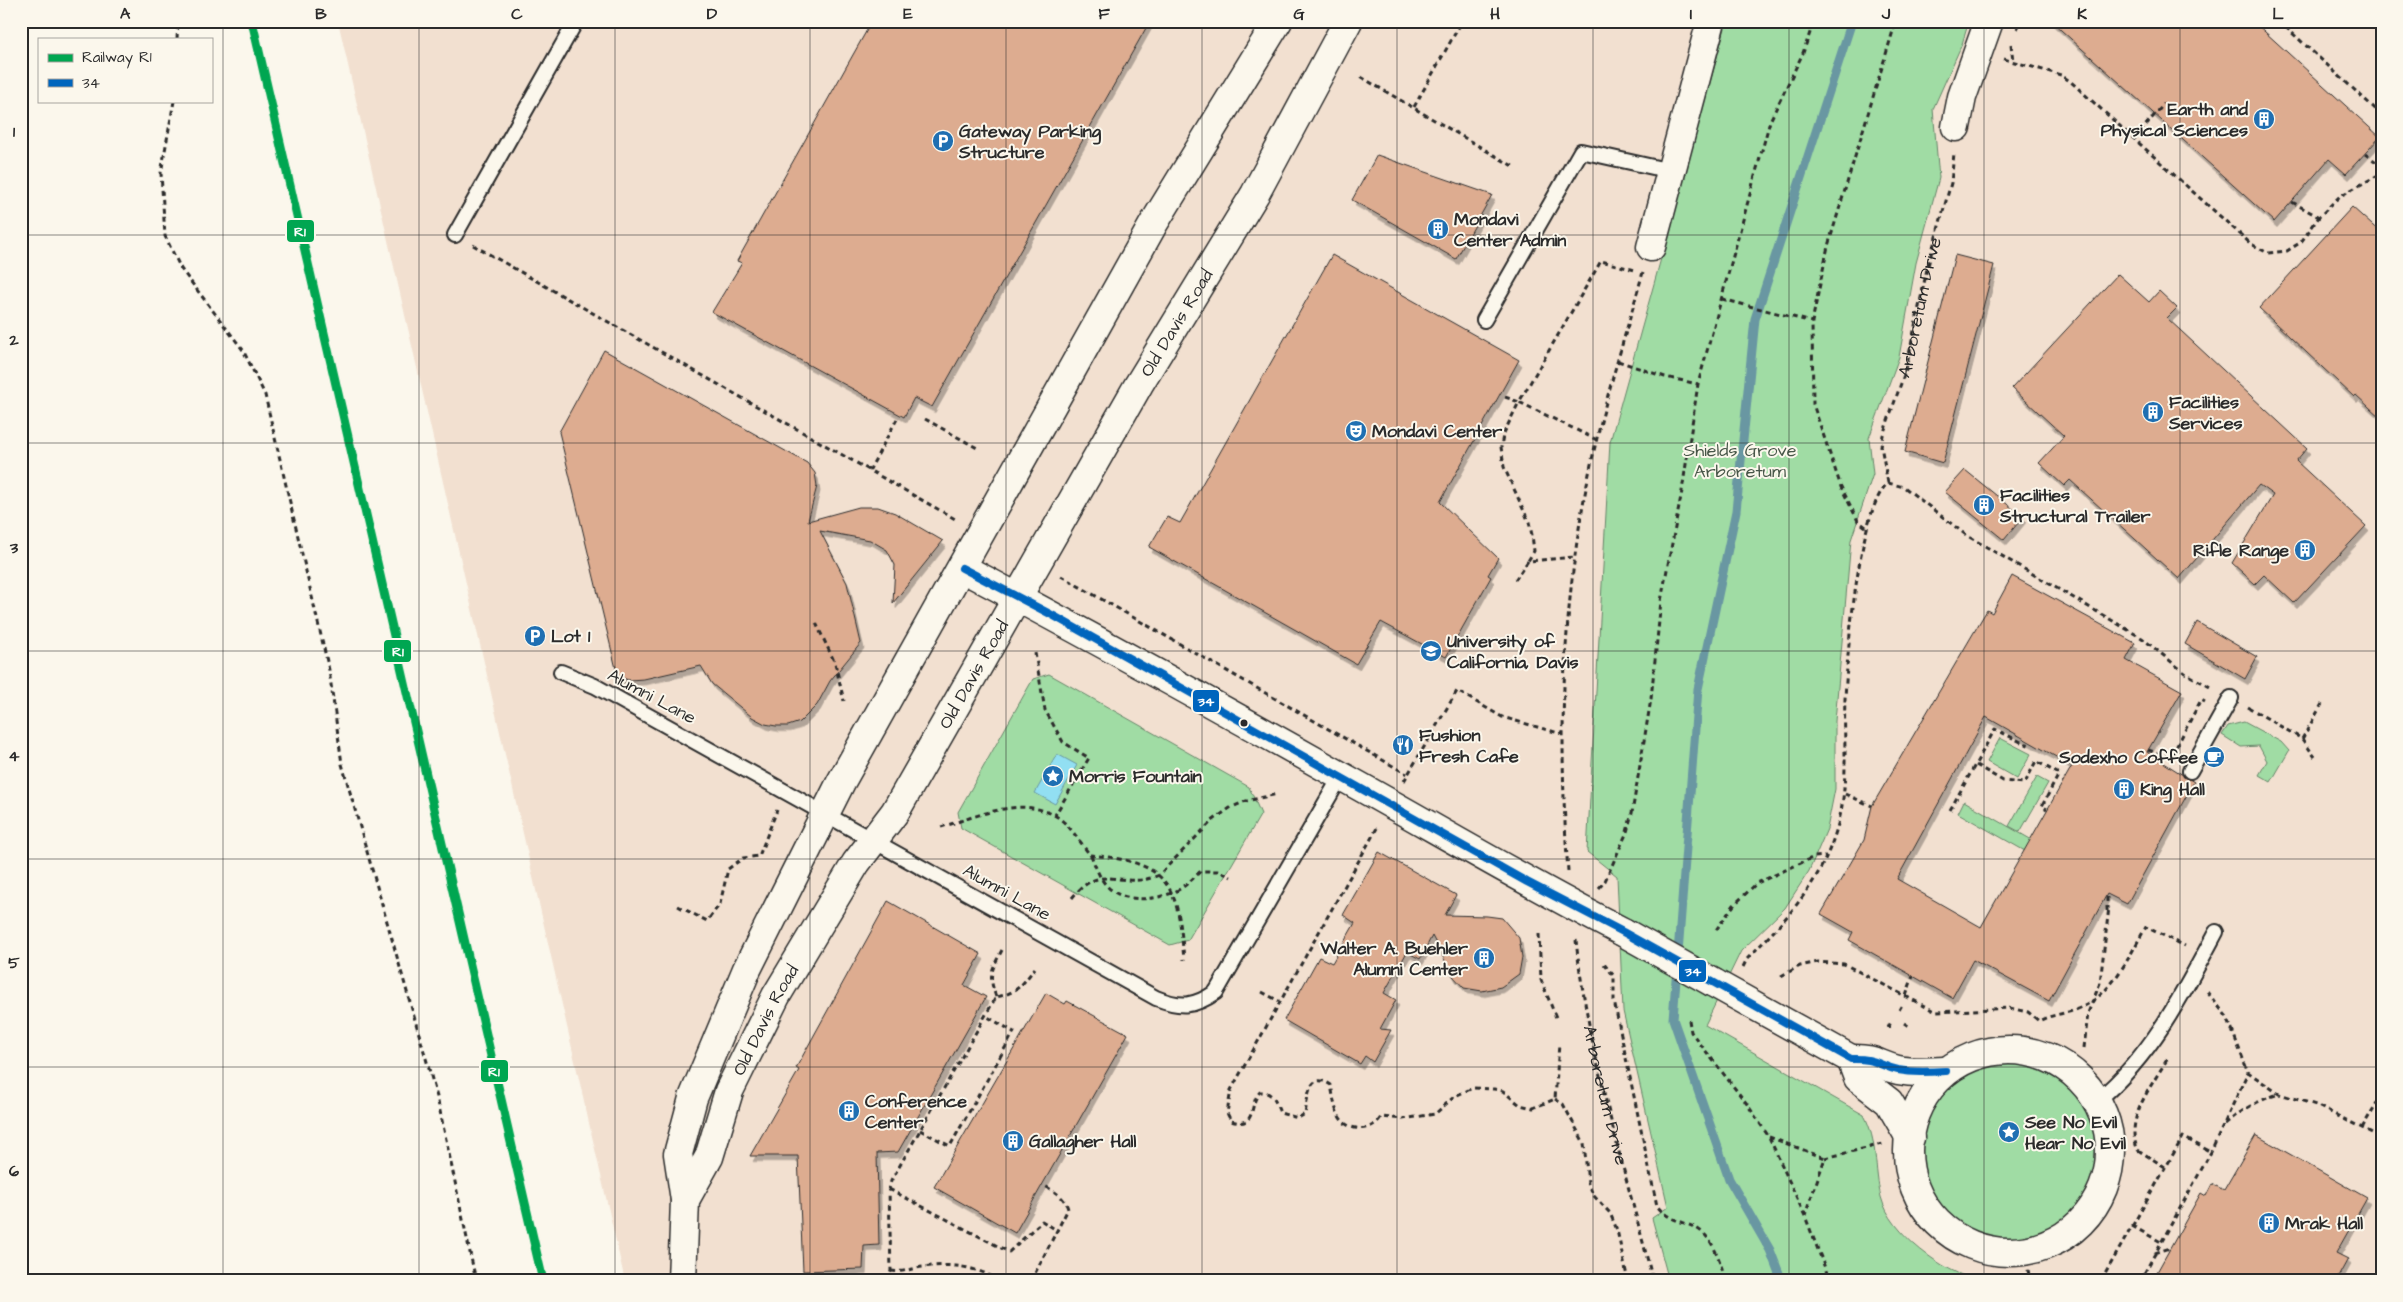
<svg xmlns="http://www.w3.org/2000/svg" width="2403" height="1302" viewBox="0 0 2403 1302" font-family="'Architects Daughter',sans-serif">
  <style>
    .built { fill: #f2e0d0 }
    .green { fill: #a0dca4; stroke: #668468 }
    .water { fill: #92dff2; stroke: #6997a2 }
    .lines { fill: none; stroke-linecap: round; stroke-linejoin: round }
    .stream { stroke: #6997a2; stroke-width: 9 }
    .building { fill: #ddac90; stroke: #2b2b2b; fill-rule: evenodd; filter: url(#shadow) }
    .service-casing { stroke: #2b2b2b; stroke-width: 18 }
    .minor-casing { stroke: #2b2b2b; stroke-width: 31 }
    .tertiary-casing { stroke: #2b2b2b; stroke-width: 31 }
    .path { stroke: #2b2b2b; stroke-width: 3; stroke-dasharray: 5 4; stroke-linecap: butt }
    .service { stroke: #fbf7ec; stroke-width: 14 }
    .minor { stroke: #fbf7ec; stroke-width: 28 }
    .tertiary { stroke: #fbf7ec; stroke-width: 28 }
    .minor-bridge-casing { stroke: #2b2b2b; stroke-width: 31; stroke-linecap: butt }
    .minor-bridge { stroke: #fbf7ec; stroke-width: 28 }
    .bus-1-casing { stroke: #fbf7ec; stroke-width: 11 }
    .bus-1 { stroke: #0065bd; stroke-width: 8 }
    .rail-1-casing { stroke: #fbf7ec; stroke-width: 12 }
    .rail-1 { stroke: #00a651; stroke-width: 9 }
    .grid { fill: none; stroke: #2b2b2b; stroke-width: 1; stroke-opacity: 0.55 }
    .bus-dot { fill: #2b2b2b; stroke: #fbf7ec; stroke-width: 2 }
    .labels { text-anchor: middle; stroke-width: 4; stroke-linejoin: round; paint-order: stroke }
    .poi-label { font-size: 18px; font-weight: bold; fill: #2b2b2b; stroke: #fbf7ec; text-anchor: start }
    .street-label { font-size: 18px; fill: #2b2b2b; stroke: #fbf7ec }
    .park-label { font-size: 18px; fill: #485749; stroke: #fbf7ec }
    .line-badge { stroke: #fbf7ec; stroke-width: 2 }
    .badge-label { font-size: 14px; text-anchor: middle; font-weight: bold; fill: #fff }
    .neatline { fill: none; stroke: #2b2b2b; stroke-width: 2 }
    .grid-label { font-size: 16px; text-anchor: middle; font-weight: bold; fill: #2b2b2b }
  </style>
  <defs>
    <filter id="shadow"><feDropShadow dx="3" dy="5.5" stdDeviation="0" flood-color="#0004"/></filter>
  </defs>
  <rect width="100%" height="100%" fill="#fbf7ec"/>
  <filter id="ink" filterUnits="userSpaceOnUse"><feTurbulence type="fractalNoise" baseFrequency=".02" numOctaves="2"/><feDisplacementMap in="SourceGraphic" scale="10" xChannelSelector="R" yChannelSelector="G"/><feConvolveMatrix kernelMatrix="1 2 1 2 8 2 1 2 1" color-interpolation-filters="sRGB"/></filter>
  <g filter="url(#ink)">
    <polygon class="built" points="338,21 2382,21 2382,1281 625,1281"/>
    <g class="green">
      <path d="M1727,21H1969L1962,44L1933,109L1939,178L1916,263L1899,357L1869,438L1873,474L1851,540L1835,721V789L1827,829L1809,871L1785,908L1741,951L1705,1025L1864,1115C1878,1141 1874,1169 1881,1197C1891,1234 1943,1272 1979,1281H1669L1652,1218L1668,1207L1623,1011L1617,876L1587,852L1610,442Z"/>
      <polygon points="1049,674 1249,787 1261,814 1188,940 1170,945 961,828 958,812 1033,679"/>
      <polygon points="2244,722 2281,742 2289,751 2271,782 2259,775 2267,761 2259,746 2241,747 2222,735 2228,726"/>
      <polygon points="2000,738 2031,754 2017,779 1987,762"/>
      <polygon points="2037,777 2048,783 2020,832 2009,826"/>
      <polygon points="1964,801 2032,840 2025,851 1958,813"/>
      <circle cx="2010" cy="1151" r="88"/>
    </g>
    <polygon class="water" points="1057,754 1077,765 1055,804 1035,793"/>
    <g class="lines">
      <polyline class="stream" points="1782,1281 1770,1250 1729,1179 1673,1019 1698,689 1736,511 1755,319 1852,21"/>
    </g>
    <g class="building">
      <polygon points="872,21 1150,21 932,407 914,398 904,417 712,312 742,263 737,261"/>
      <polygon points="2051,21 2253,21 2380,137 2346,174 2329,159 2274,222"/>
      <polygon points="1377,155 1492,195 1456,259 1352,200"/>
      <polygon points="2352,207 2382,234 2382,419 2356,395 2354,397 2259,308"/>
      <polygon points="1332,255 1519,360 1440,502 1498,558 1488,575 1491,577 1446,657 1381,622 1356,664 1149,547 1167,517 1180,523"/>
      <polygon points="1955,255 1994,265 1943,463 1905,452"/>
      <polygon points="2118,274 2149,302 2159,291 2177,308 2167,318 2307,448 2296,461 2366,526 2294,603 2264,575 2255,584 2232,563 2273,495 2259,485 2179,579 2070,480 2064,486 2039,463 2064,436 2012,388"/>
      <polygon points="604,350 807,463 815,473 817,486 808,521 859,507 878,507 895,513 943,541 893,603 895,565 887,550 870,540 820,531 847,583 861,643 830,681 817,705 800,722 788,726 776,726 765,724 752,717 712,684 701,666 644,679 629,680 618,677 559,432"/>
      <polygon points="1965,470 2023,517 2004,540 1945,492"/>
      <path d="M2012,576L2135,643L2126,660L2182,691L2147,752L2194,782L2127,904L2107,894L2049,1001L1973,960L1952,998L1849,940L1853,932L1821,914L1864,840L1872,806L1987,610L1992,613ZM1986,717L2072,766L1981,927L1897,879Z"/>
      <polygon points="2197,622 2257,657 2245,679 2185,644"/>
      <polygon points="1379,852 1456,895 1445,915 1487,916 1502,918 1519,938 1522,957 1519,974 1501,987 1482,991 1464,988 1453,976 1432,936 1420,959 1407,952 1384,993 1396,1000 1380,1029 1391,1030 1373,1062 1365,1056 1360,1064 1284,1020 1319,957 1332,963 1355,923 1343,915"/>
      <polygon points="888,901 981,954 964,985 986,997 898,1152 877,1153 879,1245 864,1246 863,1269 803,1271 798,1156 750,1156 799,1070 796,1068"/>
      <polygon points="1046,993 1065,1004 1067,1001 1128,1034 1015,1233 934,1187"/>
      <polygon points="2256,1135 2367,1198 2336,1253 2348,1259 2336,1281 2152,1281 2201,1193 2206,1196 2212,1184 2224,1190"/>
    </g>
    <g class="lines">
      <g class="service-casing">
        <g id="service">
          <polyline points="455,235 576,21"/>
          <polyline points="1484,320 1581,151 1671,171"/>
          <path d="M561,672L595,686L1156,998C1181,1008 1194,1007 1216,992L1341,776"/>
          <polyline points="2190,771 2231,698"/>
          <path d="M2099,1099C2152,1055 2184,992 2216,932"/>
        </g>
      </g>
      <g class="minor-casing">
        <g id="minor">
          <polyline points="1956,127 1962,97 1989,21"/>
          <polyline points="1651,247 1711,21"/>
          <path d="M962,568C1089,635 1215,705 1341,776C1435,828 1527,883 1623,932"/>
          <path d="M1714,983L1851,1059C1876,1058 1877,1065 1898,1070C1914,1073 1929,1072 1946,1071"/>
          <circle cx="2009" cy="1151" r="101"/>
          <polyline points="1851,1059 1858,1078 1889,1102 1910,1138"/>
        </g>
      </g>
      <g class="tertiary-casing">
        <g id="tertiary">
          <path id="s3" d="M685,1200L709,1157L729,1091L776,996L856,863L895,812L1139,384L1255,194L1348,21"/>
          <polyline points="682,1281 685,1200 678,1154 693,1098 747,969 841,782 1154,223 1278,21"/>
        </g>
      </g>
      <g class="path">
        <polyline points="2279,21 2382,115"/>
        <polyline points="2235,26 2242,21"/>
        <polyline points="2017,29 2021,21"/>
        <polyline points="177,39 178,21"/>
        <polyline points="2011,44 2013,61"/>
        <polyline points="2004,59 2061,75 2071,82 2251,244 2268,253 2287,251 2301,242 2319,217 2340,196 2382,173"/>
        <polyline points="1361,77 1516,168"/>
        <polyline points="174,101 161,173 165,236 181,269 243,350 265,395 329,670 342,764 437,1097 476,1281"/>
        <polyline points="1414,107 1462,21"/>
        <polyline points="2378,111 2382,107"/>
        <polyline points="2134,139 2164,104"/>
        <polyline points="2365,154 2382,166"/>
        <polyline points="2292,202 2319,217"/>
        <polyline points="473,245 957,520"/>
        <polyline points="1722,299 1812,322"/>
        <polyline points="1618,361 1665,377 1698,384"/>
        <polyline points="1505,397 1519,402 1503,435 1501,447 1504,467 1529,522 1532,535 1534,551 1528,561"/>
        <polyline points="925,419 979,449"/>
        <polyline points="1597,440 1519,402 1601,261 1635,270"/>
        <polyline points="869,471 897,419"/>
        <path id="s1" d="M1888,483L1881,446L1883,435L1906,369L1927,269L1951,183L1954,153"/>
        <polyline points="1866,527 1858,521 1841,487 1813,404 1812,322 1828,246 1896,21"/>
        <polyline points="1061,576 1407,774"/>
        <polyline points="1515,580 1528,561 1575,557"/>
        <polyline points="816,623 835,663 844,701"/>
        <polyline points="1035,653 1045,710 1063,742 1089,758 1055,815"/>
        <polyline points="2248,707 2302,739 2315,757"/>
        <polyline points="2302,739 2322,704"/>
        <polyline points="2148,750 2171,757 2201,700 2205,702"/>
        <polyline points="1976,765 2003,781 2025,783 2036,761 2059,774 2042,806 2047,809"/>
        <polyline points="1404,781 1457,691 1502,717 1562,734"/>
        <polyline points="1845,794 1872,806"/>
        <polyline points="1950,810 1995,729 2027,745 2028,741"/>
        <path d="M941,827C976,817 1019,796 1054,815C1068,822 1080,842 1090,855C1170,862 1178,885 1184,960"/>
        <path d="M1377,828L1231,1090L1227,1113L1231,1121C1258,1129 1248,1104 1260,1092C1273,1091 1276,1103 1280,1113L1298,1118L1305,1114C1308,1098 1308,1070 1331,1085C1333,1094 1334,1108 1339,1116C1348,1133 1373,1132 1381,1117L1403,1119L1435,1114L1455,1096L1473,1088L1494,1089L1503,1091L1520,1105L1533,1108L1555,1099L1559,1044"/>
        <path d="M1091,855C1095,865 1099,878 1107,886C1124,905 1161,900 1180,889C1188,884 1194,877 1201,871H1219L1231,877"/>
        <path d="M1568,871C1558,738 1562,600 1590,469C1604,402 1625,337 1643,272"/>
        <polyline points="1599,888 1605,881 1627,832 1632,813 1651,699 1661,601 1682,491 1698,384 1770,121 1803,53 1814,21"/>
        <path d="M1072,898C1103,859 1121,892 1159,875L1212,821L1230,808L1246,801L1278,794"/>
        <polyline points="678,906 707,921 720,904 728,869 743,858 759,856 777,810"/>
        <polyline points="2107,911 2107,894"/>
        <polyline points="1716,930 1734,905 1757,883 1814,857 1826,856"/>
        <polyline points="1539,934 1541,980 1557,1020"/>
        <path id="s2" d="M1576,940C1588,1052 1625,1170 1653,1281"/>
        <path d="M1604,964L1614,976V1001L1657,1206C1668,1220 1679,1220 1694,1227C1714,1236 1720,1263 1726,1281"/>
        <path d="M1743,967L1747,959C1786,919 1819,886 1836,831C1850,787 1843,744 1845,699C1847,657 1858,509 1888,483L1904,487L1966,535L2142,638L2185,673L2212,688"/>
        <path d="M1781,976L1800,966L1818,962L1844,964L1936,1012L2009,1008L2028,1012L2039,1021C2052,1014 2067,1014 2080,1008C2113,994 2129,956 2146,927L2185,946"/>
        <polyline points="1262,992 1279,1001"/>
        <polyline points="2207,992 2227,1017 2248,1072 2279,1094 2316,1105 2382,1138"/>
        <polyline points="1906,996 1913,976"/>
        <path d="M996,997C988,975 991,971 1002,950"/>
        <polyline points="1899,1010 1903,1003"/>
        <polyline points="1689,1020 1691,1032 1747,1104 1769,1137 1805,1216 1830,1281"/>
        <polyline points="1904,1023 1910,1027"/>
        <polyline points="1888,1028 1891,1022"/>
        <polyline points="2084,1048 2088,1013 2100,983 2109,907"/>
        <polyline points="1555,1099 1563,1104 1584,1143 1588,1183 1593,1195 1610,1213 1617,1230 1628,1281"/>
        <path d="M2225,1124C2242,1110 2258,1100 2279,1094"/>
        <polyline points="2362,1128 2382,1094"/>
        <polyline points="920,1130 950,1146 1014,1032 986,1016"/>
        <polyline points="1769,1137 1825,1158 1805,1215"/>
        <polyline points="1825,1158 1883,1144"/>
        <path d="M2165,1167L2138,1150C2123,1119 2154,1083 2169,1056"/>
        <polyline points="889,1189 1009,1252 1042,1221 1058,1231"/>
        <polyline points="2132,1226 2161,1242"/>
        <polyline points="2025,1252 2030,1281"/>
        <polyline points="2155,1253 2170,1248"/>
        <path d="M891,1271C903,1273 912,1268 923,1267C950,1263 976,1266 999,1281"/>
        <path d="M887,1281L891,1271L889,1189L891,1181L996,997C1017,993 1022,985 1035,968"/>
        <path d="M1031,1281L1068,1209C1065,1197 1055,1192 1045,1186"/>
        <polyline points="2101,1281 2183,1137 2211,1152"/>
        <polyline points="2140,1281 2211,1152 2248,1072"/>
      </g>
      <use href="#service" class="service"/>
      <use href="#minor" class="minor"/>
      <use href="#tertiary" class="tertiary"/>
      <g class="minor-bridge-casing">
        <polyline id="minor-bridge" points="1623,932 1714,983"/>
      </g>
      <use href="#minor-bridge" class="minor-bridge"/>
      <g class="bus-1-casing">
        <path id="bus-1" d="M962,568L1054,616L1527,882L1623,932L1851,1059C1876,1058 1877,1065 1898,1070C1914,1073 1929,1072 1946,1071"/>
      </g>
      <use href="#bus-1" class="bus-1"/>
      <g class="rail-1-casing">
        <polyline id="rail-1" points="252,21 543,1281"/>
      </g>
      <use href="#rail-1" class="rail-1"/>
    </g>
  </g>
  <path class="grid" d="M223,21V1281M419,21V1281M615,21V1281M810,21V1281M1006,21V1281M1202,21V1281M1397,21V1281M1593,21V1281M1789,21V1281M1984,21V1281M2180,21V1281M21,235H2382M21,443H2382M21,651H2382M21,859H2382M21,1067H2382"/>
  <defs>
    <g id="building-disc" transform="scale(1.125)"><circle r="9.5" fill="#1f6fb2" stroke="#fbf7ec"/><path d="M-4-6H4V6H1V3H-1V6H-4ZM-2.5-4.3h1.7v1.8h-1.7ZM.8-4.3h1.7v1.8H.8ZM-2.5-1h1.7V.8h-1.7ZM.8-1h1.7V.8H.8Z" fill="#fff"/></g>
    <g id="parking-disc" transform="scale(1.125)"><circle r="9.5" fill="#1f6fb2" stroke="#fbf7ec"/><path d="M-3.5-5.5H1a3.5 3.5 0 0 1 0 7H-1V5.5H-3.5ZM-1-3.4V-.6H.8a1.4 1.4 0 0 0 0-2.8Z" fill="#fff"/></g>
    <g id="theatre-disc" transform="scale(1.125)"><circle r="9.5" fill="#1f6fb2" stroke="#fbf7ec"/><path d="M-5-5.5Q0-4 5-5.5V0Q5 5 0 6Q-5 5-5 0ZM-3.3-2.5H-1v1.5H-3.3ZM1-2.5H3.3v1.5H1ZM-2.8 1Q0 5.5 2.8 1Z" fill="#fff"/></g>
    <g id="university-disc" transform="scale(1.125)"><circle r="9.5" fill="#1f6fb2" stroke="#fbf7ec"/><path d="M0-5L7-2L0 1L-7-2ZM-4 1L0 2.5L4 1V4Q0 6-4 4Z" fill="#fff"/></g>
    <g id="restaurant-disc" transform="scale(1.125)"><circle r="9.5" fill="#1f6fb2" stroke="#fbf7ec"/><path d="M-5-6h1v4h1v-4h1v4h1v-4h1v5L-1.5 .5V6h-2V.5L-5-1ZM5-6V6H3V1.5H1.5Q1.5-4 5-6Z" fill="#fff"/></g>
    <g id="cafe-disc" transform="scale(1.125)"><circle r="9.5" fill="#1f6fb2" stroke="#fbf7ec"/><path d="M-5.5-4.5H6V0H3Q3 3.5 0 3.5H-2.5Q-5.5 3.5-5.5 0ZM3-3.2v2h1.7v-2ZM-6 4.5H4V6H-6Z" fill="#fff"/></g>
    <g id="sight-disc" transform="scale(1.125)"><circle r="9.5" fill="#1f6fb2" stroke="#fbf7ec"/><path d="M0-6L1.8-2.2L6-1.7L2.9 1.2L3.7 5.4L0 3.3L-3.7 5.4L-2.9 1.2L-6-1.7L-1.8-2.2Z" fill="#fff"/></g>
  </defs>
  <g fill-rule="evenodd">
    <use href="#building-disc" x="2264" y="119"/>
    <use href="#parking-disc" x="943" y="141"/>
    <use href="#building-disc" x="1438" y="229"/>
    <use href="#building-disc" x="2153" y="412"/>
    <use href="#theatre-disc" x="1356" y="431"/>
    <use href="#building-disc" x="1984" y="505"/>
    <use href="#building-disc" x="2305" y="550"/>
    <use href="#parking-disc" x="535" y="636"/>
    <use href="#university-disc" x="1431" y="651"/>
    <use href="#restaurant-disc" x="1403" y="745"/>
    <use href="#cafe-disc" x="2214" y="757"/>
    <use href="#sight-disc" x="1053" y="776"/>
    <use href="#building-disc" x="2124" y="789"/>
    <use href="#building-disc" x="1484" y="958"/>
    <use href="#building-disc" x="849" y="1111"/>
    <use href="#sight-disc" x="2009" y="1132"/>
    <use href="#building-disc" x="1013" y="1141"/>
    <use href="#building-disc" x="2269" y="1223"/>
  </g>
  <circle class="bus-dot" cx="1244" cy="723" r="4.5"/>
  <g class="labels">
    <g class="poi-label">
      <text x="2248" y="115" text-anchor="end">Earth and<tspan x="2248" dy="21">Physical Sciences</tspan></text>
      <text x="959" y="137">Gateway Parking<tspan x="959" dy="21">Structure</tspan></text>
      <text x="1454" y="225">Mondavi<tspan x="1454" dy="21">Center Admin</tspan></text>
      <text x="2169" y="408">Facilities<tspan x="2169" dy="21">Services</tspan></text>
      <text x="1372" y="437">Mondavi Center</text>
      <text x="2000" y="501">Facilities<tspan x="2000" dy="21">Structural Trailer</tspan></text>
      <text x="2289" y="556" text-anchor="end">Rifle Range</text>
      <text x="551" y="642">Lot 1</text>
      <text x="1447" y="647">University of<tspan x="1447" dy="21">California, Davis</tspan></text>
      <text x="1419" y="741">Fushion<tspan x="1419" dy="21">Fresh Cafe</tspan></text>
      <text x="2198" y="763" text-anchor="end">Sodexho Coffee</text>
      <text x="1069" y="782">Morris Fountain</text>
      <text x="2140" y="795">King Hall</text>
      <text x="1468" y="954" text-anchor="end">Walter A. Buehler<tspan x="1468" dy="21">Alumni Center</tspan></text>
      <text x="865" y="1107">Conference<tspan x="865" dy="21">Center</tspan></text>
      <text x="2025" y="1128">See No Evil<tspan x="2025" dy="21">Hear No Evil</tspan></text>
      <text x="1029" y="1147">Gallagher Hall</text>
      <text x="2285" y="1229">Mrak Hall</text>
    </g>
    <g class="street-label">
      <text dy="6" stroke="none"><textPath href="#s1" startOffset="182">Arboretum Drive</textPath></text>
      <text dy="6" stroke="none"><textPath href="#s3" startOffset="1008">Old Davis Road</textPath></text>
      <text dy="6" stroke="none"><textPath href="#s3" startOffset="602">Old Davis Road</textPath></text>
      <text transform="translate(652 696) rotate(28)" y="6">Alumni Lane</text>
      <text transform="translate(1007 892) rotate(29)" y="6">Alumni Lane</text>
      <text dy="6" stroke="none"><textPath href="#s3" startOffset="198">Old Davis Road</textPath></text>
      <text dy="6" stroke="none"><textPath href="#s2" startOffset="158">Arboretum Drive</textPath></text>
    </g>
    <g class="park-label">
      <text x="1740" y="456">Shields Grove<tspan x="1740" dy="21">Arboretum</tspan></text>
    </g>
  </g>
  <g class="line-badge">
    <rect x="286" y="219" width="29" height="24" rx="5" fill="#00a651"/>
    <rect x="383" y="639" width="29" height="24" rx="5" fill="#00a651"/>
    <rect x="1192" y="689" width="28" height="24" rx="5" fill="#0065bd"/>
    <rect x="1678" y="959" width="29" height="24" rx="5" fill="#0065bd"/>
    <rect x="480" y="1059" width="29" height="24" rx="5" fill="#00a651"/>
  </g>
  <g class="badge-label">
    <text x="300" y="236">R1</text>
    <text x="398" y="656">R1</text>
    <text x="1206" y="706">34</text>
    <text x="1693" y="976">34</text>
    <text x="494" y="1076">R1</text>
  </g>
  <rect width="2403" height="1302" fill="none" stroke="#fbf7ec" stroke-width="55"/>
  <rect x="38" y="38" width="175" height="65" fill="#fbf7ec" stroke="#a8a59f"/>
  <rect x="48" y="54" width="25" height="8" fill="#00a651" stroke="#a8a59f"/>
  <text x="82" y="62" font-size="15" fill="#2b2b2b">Railway R1</text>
  <rect x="48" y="79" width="25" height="8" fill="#0065bd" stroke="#a8a59f"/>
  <text x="82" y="88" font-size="15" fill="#2b2b2b">34</text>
  <rect x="28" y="28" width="2348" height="1246" class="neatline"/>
  <g class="grid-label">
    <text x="125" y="19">A</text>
    <text x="321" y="19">B</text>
    <text x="517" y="19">C</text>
    <text x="712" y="19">D</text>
    <text x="908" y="19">E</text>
    <text x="1104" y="19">F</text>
    <text x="1299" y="19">G</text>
    <text x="1495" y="19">H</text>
    <text x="1691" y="19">I</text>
    <text x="1886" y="19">J</text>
    <text x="2082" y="19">K</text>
    <text x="2278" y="19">L</text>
    <text x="14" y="137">1</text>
    <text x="14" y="345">2</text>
    <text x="14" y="553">3</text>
    <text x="14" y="761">4</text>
    <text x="14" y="968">5</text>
    <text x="14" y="1176">6</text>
  </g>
</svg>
